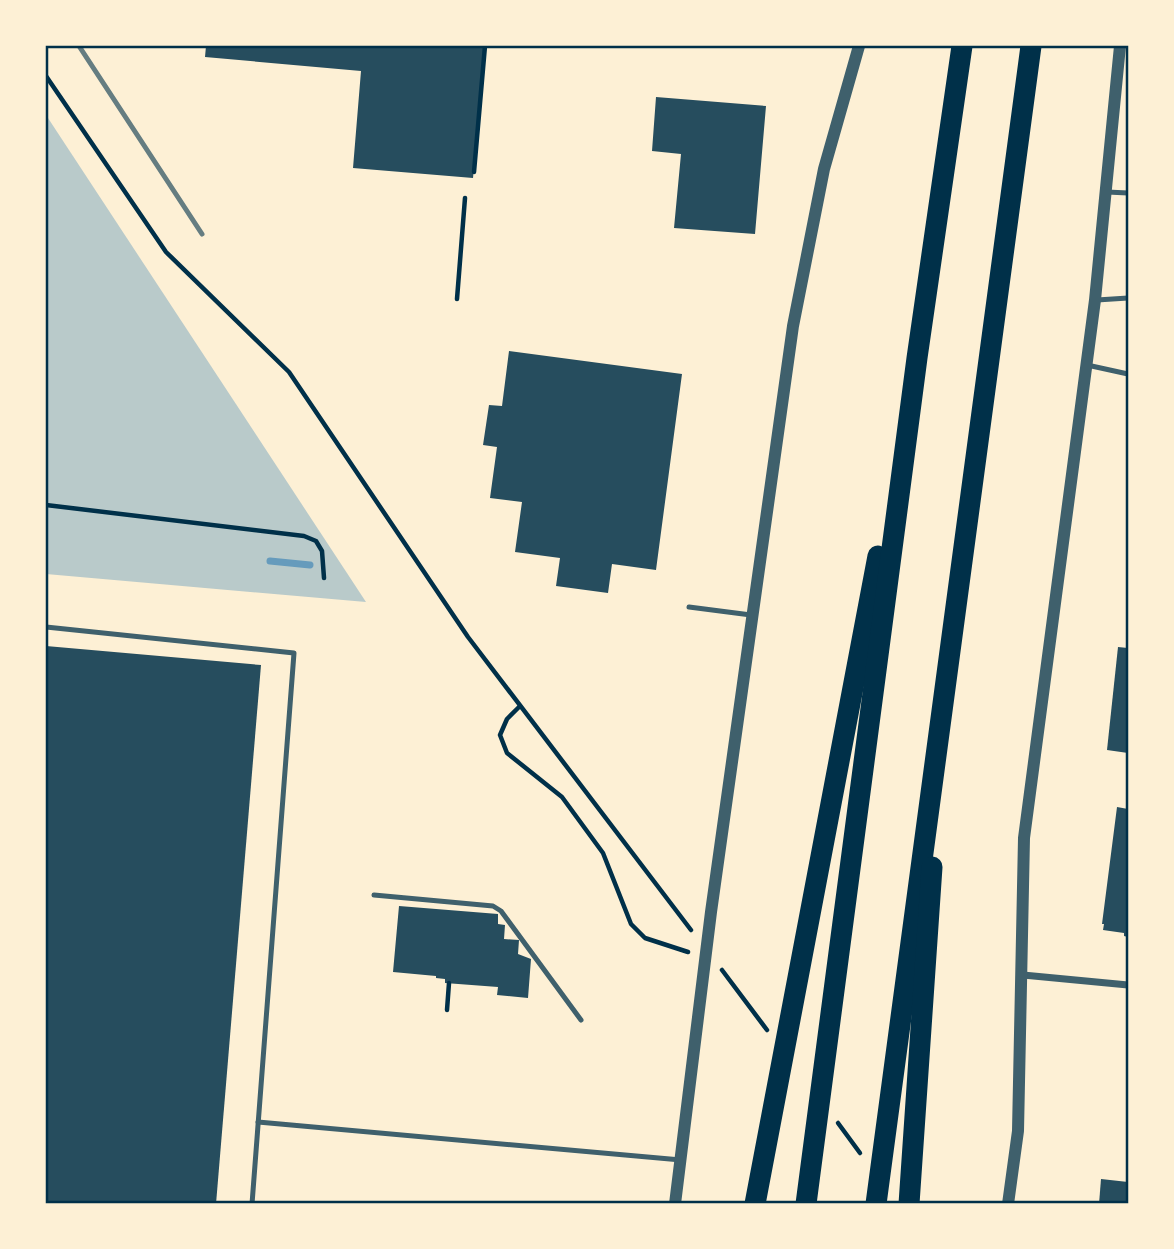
<svg xmlns="http://www.w3.org/2000/svg" width="1174" height="1249" viewBox="0 0 1174 1249" font-family="'Sofia Sans Condensed',sans-serif">
  <style>
    .green { fill: #b9caca }
    .lines { fill: none; stroke-linecap: round; stroke-linejoin: round }
    .stream { stroke: #669bbc; stroke-width: 7 }
    .building { fill: #264d5e }
    .path { stroke: #003049; stroke-width: 4.5 }
    .service { stroke: #3f606c; stroke-width: 5 }
    .minor { stroke: #3f606c; stroke-width: 7 }
    .tertiary { stroke: #3f606c; stroke-width: 12 }
    .motorway { stroke: #003049; stroke-width: 21 }
    .rail { stroke: #657d81; stroke-width: 5 }
    .neatline { fill: none; stroke: #003049; stroke-width: 2.5 }
  </style>
  <rect width="100%" height="100%" fill="#fdf0d5"/>
  <polygon class="green" points="46,115 366,602 46,574"/>
  <g class="lines">
    <polyline class="stream" points="270,561 310,565"/>
  </g>
  <g class="building">
    <polygon points="206,46 485,46 473,178 353,168 361,71 205,57"/>
    <polygon points="656,97 766,106 755,234 674,228 681,154 652,151"/>
    <polygon points="509,351 682,374 656,570 612,564 608,593 556,586 560,558 515,552 522,502 490,498 497,447 483,445 489,405 502,406"/>
    <polygon points="46,646 261,665 216,1204 46,1204"/>
    <polygon points="1118,647 1128,648 1128,753 1107,750"/>
    <polygon points="1117,807 1128,809 1128,937 1124,936 1124,933 1103,930 1104,924 1102,924"/>
    <polygon points="399,906 498,914 498,924 505,925 504,939 519,940 518,954 531,959 528,998 497,995 498,987 445,983 445,979 436,978 436,976 393,972"/>
    <polygon points="1101,1179 1128,1182 1128,1204 1099,1204"/>
  </g>
  <g class="lines">
    <g class="path">
      <polyline points="46,76 166,252 289,372 468,637 691,930"/>
      <polyline points="474,172 485,46"/>
      <polyline points="457,299 465,198"/>
      <polyline points="46,505 304,536 316,541 322,551 324,578"/>
      <polyline points="519,707 507,719 500,735 507,753 562,797 603,853 631,924 645,938 688,952"/>
      <polyline points="722,970 767,1030"/>
      <polyline points="447,1010 449,983"/>
      <polyline points="838,1123 860,1153"/>
    </g>
    <g class="service">
      <polyline points="1107,192 1128,193"/>
      <polyline points="1097,300 1128,298"/>
      <polyline points="1087,365 1128,374"/>
      <polyline points="689,607 751,615"/>
      <polyline points="46,627 294,653 252,1204"/>
      <polyline points="374,895 493,906 501,911 581,1020"/>
      <polyline points="258,1122 681,1160"/>
    </g>
    <polyline class="minor" points="1023,975 1128,985"/>
    <g class="tertiary">
      <polyline points="675,1204 711,912 793,326 824,169 859,46"/>
      <polyline points="1008,1204 1018,1131 1024,838 1095,300 1120,46"/>
    </g>
    <g class="motorway">
      <polyline points="755,1204 878,556"/>
      <polyline points="806,1204 917,358 962,46"/>
      <polyline points="876,1204 1031,46"/>
      <polyline points="909,1204 932,867"/>
    </g>
    <polyline class="rail" points="79,46 202,234"/>
  </g>
  <rect width="1174" height="1249" fill="none" stroke="#fdf0d5" stroke-width="94"/>
  <rect x="47" y="47" width="1080" height="1155" class="neatline"/>
</svg>
